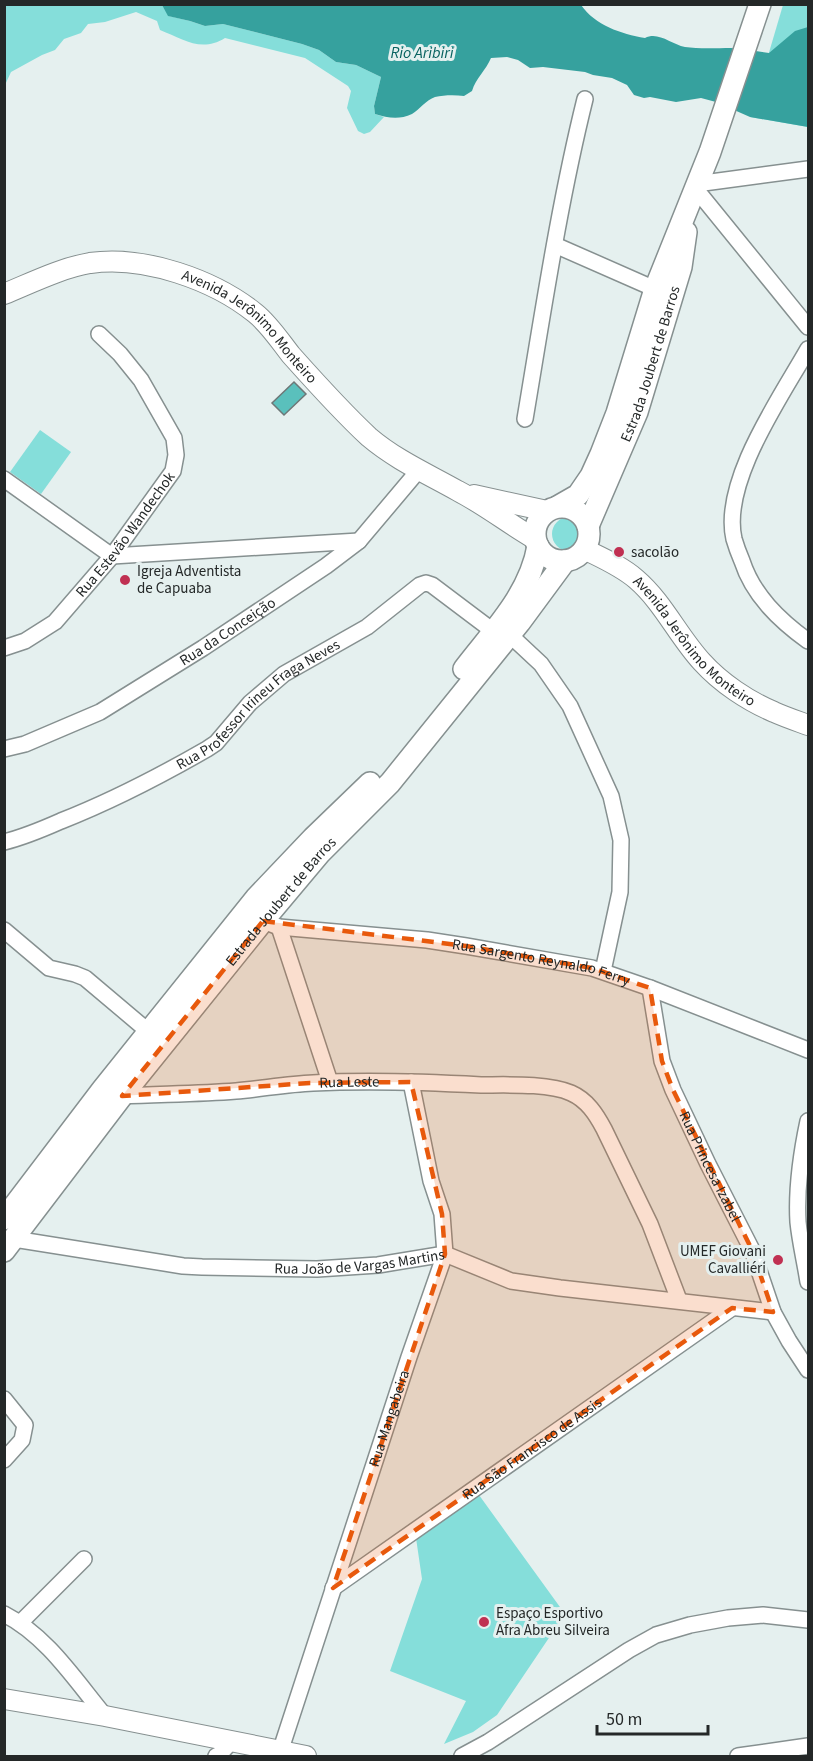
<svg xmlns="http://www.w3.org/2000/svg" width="813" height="1761" viewBox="0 0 813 1761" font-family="'Source Sans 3',sans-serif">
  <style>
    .green { fill: #85deda }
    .water { fill: #36a19e }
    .building { fill: #5ac0bc; stroke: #6d7777; stroke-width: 1.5 }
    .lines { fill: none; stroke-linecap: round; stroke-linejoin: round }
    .minor-casing { stroke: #869090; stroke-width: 18 }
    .tertiary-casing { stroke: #869090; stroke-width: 22 }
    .secondary-casing { stroke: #869090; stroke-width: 24 }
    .minor { stroke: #fff; stroke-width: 15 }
    .tertiary { stroke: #fff; stroke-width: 20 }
    .secondary { stroke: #fff; stroke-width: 21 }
    .marked { fill: #e8590c; fill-opacity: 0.2; stroke: #e8590c; stroke-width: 4.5; stroke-dasharray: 12 8; stroke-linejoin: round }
    .poi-dot { fill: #c03052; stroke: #e5f0ef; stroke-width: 2 }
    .labels { text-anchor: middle; stroke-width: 6; stroke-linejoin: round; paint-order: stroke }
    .street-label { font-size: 15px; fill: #242828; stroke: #e5f0ef }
    .poi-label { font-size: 15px; fill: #242828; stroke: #e5f0ef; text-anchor: start }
    .water-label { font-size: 16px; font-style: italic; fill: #086260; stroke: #e5f0ef }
  </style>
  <rect width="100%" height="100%" fill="#e5f0ef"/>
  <g class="green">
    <path d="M5,5H162L169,16L190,21L205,26L223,24L302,44L319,50L336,62L356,65L381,77L374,106L375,114L384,117L370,132L364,134L358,131L347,108L351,91L348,86L305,58L225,38C201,53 183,39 160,30L157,21L136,12L105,22L88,24L81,33L64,39L55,50L42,55L11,72L5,85Z"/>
    <polygon points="783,5 808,5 808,127 750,117"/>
    <polygon points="40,430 71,452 41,494 10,472"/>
    <circle cx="569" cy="534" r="17"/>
    <polygon points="479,1495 565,1614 497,1715 473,1732 444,1744 466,1701 390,1671 422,1579 416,1538"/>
  </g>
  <path class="water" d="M162,5H581C595,25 621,34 645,38C658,31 671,44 685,47C698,49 717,48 731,48C744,49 756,51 769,53L795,31L808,27V127L750,117L716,102L701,98L676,102L650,97L644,98L634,95L627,85L612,78L593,75L585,72L543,67L530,68L518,60L507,57L491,58C486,70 476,78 472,91L464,96C455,95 444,95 435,97C426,100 420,109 412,114C399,120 388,118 375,114L374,106L381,77L356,65L336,62L319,50L302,44L223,24L205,26L190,21L168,16Z"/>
  <polygon class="building" points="294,382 306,394 284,415 272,403"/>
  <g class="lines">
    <g class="minor-casing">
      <g id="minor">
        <polyline points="696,184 808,169"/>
        <polyline points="695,188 808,327"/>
        <polyline points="555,245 655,289"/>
        <path d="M808,349C781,397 721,482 734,539C736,546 739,554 742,561C753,595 779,620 808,641"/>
        <path d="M525,419C543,312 559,204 585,99"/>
        <polyline points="4,479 112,556 359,541"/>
        <polyline points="510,635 541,664 570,706 611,796 621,840 620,892 603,971"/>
        <path id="s1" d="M4,648L25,641L55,622L112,556L173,471L176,455L174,438L141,380L120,354L99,334"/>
        <path id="s2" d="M4,749L25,744L100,712L203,648L326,566L359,541L418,471"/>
        <path id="s3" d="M4,842C24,837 43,829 61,821C112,801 160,776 207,749L216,743L250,703L284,674L367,627L420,585L426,583L432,585L493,631"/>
        <path id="s4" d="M263,921L279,927L427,940L466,946L592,968L650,988L808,1050"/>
        <polyline points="279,927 330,1082"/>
        <polyline points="4,930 49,968 75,974 85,978 149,1032"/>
        <path id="s5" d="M650,988L662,1061L673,1090L708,1164L752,1250L773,1312L789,1341L808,1370"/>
        <path id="s6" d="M122,1096C160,1094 198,1094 236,1091C261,1089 287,1084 313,1083C368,1080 425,1082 481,1085C506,1085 549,1083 571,1093C587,1100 596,1114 604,1129L650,1224L679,1300"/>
        <path d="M808,1121C801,1154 796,1188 798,1222C800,1242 805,1262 808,1282"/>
        <path id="s7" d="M14,1239L183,1266L202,1267L317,1269L378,1265L445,1254L511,1281L560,1288L773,1312"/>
        <polyline points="4,1399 25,1425 22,1440 4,1460"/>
        <path id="s8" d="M333,1588L732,1308"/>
        <path d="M4,1614C47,1636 75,1680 105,1716"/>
        <polyline points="20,1623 84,1559"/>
        <path id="s9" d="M280,1752L409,1357L445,1254L442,1214L431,1181L411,1082"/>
        <polyline points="216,1756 220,1754 231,1742"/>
        <polyline points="462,1756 488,1742 629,1650 656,1635 690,1625 728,1618 763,1615 808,1620"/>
        <polyline points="738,1756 808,1746"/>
      </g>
    </g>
    <g class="tertiary-casing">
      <g id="tertiary">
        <path id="s10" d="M4,294C31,283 61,268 90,263C144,255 214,280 255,313C269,324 280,341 291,355C316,383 341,411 369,437C396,460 428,474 458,491C485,505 509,524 535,539"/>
        <polyline points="474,495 547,511"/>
        <path id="s11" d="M584,549C602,558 621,566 636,579C663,602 678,636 702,662C721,683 748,701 774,712C785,717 797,721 808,725"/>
        <polyline points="4,1699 105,1716 306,1756"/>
      </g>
    </g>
    <g class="secondary-casing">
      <g id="secondary">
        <polyline points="557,507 578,495 591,476 601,454 617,413 655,289 710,152 760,4"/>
        <circle cx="562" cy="534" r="27"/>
        <path id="s12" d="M588,526L637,412L681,267L686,232"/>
        <path d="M464,669C493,631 530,594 538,546"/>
        <polyline points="4,1219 102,1090 256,898 313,838 370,783"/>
        <path id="s13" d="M4,1251L122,1096L263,921L320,853L390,783L520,622L565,561"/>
      </g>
    </g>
    <use href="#minor" class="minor"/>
    <use href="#tertiary" class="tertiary"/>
    <use href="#secondary" class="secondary"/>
  </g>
  <path class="marked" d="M263,921L466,946L592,968L650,988L662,1061L673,1090L752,1250L773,1312L732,1308L333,1588L445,1254L442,1214L411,1082L310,1083L122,1096Z"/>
  <g class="poi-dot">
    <circle cx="619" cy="552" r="6"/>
    <circle cx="125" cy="580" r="6"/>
    <circle cx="778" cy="1260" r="6"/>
    <circle cx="484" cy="1622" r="6"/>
  </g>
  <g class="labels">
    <g class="street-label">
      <text dy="5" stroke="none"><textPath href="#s10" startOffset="272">Avenida Jerônimo Monteiro</textPath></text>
      <text dy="5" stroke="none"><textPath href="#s12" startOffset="174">Estrada Joubert de Barros</textPath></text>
      <text dy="5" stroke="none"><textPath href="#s1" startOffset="170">Rua Estevão Wandechok</textPath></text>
      <text dy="5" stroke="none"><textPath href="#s2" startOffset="254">Rua da Conceição</textPath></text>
      <text dy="5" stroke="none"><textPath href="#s11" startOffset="146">Avenida Jerônimo Monteiro</textPath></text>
      <text dy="5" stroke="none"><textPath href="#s3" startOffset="292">Rua Professor Irineu Fraga Neves</textPath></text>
      <text dy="5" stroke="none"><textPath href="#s13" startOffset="446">Estrada Joubert de Barros</textPath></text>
      <text dy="5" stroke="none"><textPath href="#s4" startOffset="282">Rua Sargento Reynaldo Ferry</textPath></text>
      <text dy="5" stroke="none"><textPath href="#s6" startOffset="228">Rua Leste</textPath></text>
      <text dy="5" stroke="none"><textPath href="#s5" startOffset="190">Rua Princesa Izabel</textPath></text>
      <text dy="5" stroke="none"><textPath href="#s7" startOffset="348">Rua João de Vargas Martins</textPath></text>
      <text dy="5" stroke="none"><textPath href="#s9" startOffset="351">Rua Mangabeira</textPath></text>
      <text dy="5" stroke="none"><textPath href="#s8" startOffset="243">Rua São Francisco de Assis</textPath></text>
    </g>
    <g class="poi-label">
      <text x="631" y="557">sacolão</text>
      <text x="137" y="576">Igreja Adventista<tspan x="137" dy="17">de Capuaba</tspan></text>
      <text x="766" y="1256" text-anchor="end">UMEF Giovani<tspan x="766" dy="17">Cavalliéri</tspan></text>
      <text x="496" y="1618">Espaço Esportivo<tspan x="496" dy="17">Afra Abreu Silveira</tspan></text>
    </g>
    <g class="water-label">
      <text x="422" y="58">Rio Aribiri</text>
    </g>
  </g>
  <rect width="813" height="1761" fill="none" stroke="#242828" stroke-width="12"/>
  <path d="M597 1725v9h111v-9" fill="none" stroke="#242828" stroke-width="3"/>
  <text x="606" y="1725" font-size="18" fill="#242828" stroke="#e5f0ef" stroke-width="4.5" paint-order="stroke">50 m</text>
</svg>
